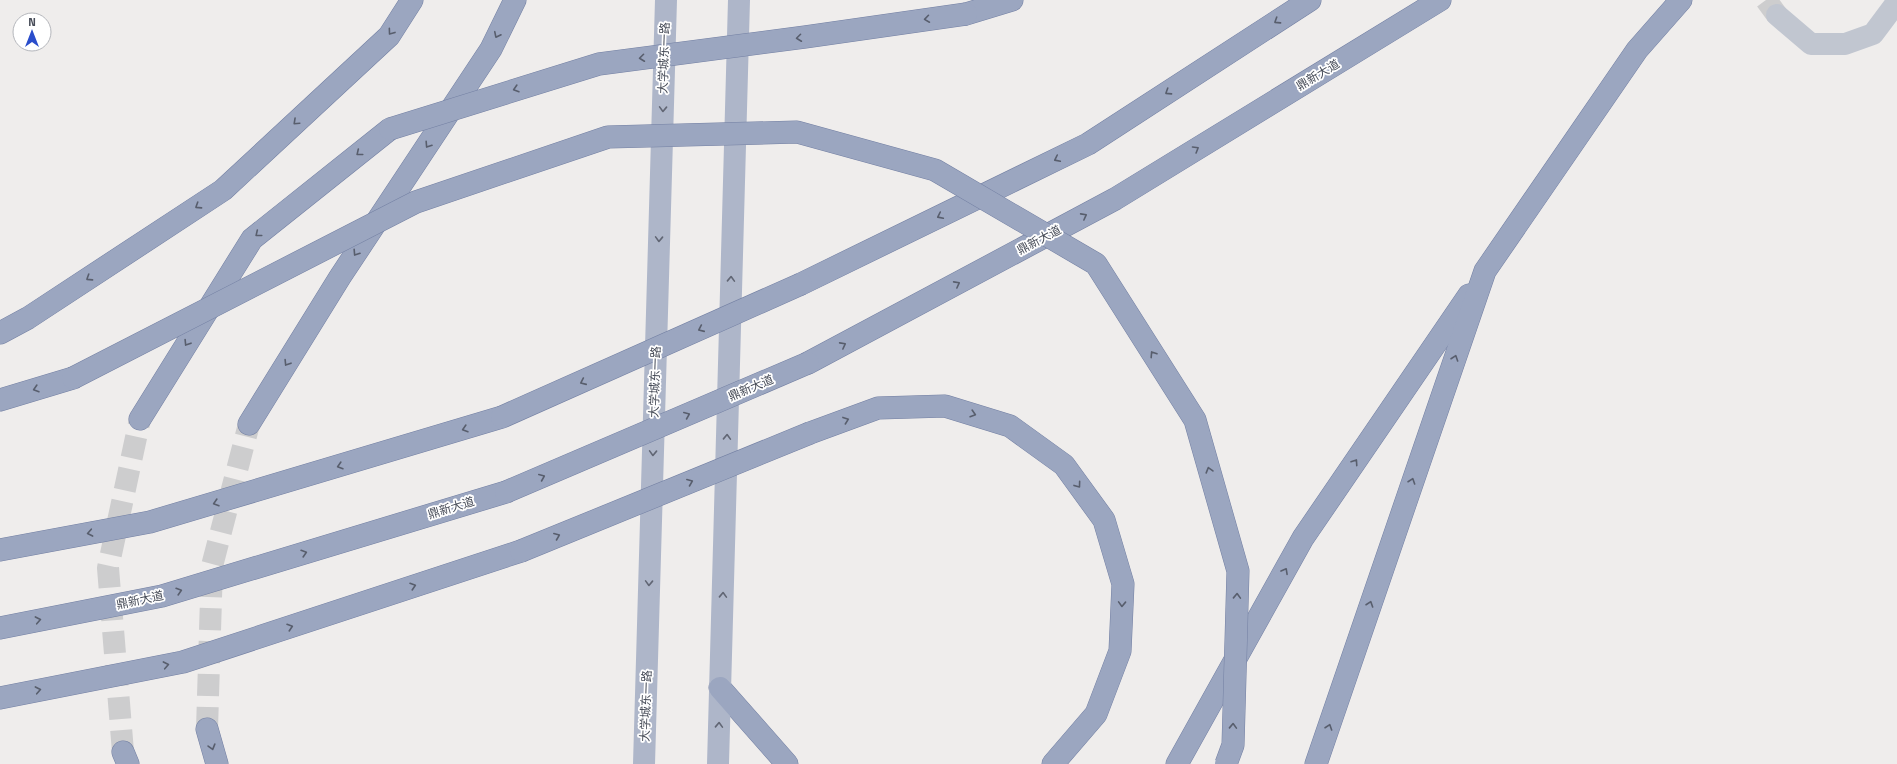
<svg xmlns="http://www.w3.org/2000/svg" width="1897" height="764" viewBox="0 0 1897 764" font-family="'Titillium Web','Noto Sans SC',sans-serif">
  <style>
    .lines { fill: none; stroke-linecap: round; stroke-linejoin: round }
    .minor-tunnel { stroke: #cdcdce; stroke-width: 22; stroke-dasharray: 22 11; stroke-linecap: butt }
    .trunk-tunnel { stroke: #cdcdce; stroke-width: 22; stroke-dasharray: 22 11; stroke-linecap: butt }
    .trunk-casing { stroke: #7480a3; stroke-width: 23 }
    .minor { stroke: #c1c6d0; stroke-width: 22 }
    .primary { stroke: #aeb6c9; stroke-width: 22 }
    .trunk { stroke: #9ba6c0; stroke-width: 22 }
    .trunk-bridge-casing { stroke: #7480a3; stroke-width: 23; stroke-linecap: butt }
    .trunk-bridge { stroke: #9ba6c0; stroke-width: 22 }
    .oneway { stroke: #585e6d }
    .oneway2 { stroke: #616674 }
    .labels { text-anchor: middle; stroke-width: 3.5; stroke-linejoin: round; paint-order: stroke }
    .street-label { font-size: 12px; fill: #474c58; stroke: #fff }
  </style>
  <rect width="100%" height="100%" fill="#efedec"/>
  <g class="lines">
    <polyline class="minor-tunnel" points="1766,0 1777,15"/>
    <g class="trunk-tunnel">
      <polyline points="207,729 212,566 249,424"/>
      <polyline points="123,752 108,568 140,419"/>
    </g>
    <g class="trunk-casing">
      <g id="trunk">
        <polyline points="966,14 1012,0"/>
        <polyline points="801,284 1088,144 1310,0"/>
        <polyline points="0,333 28,318 223,190 389,36 412,0"/>
        <polyline points="808,363 1115,199 1440,0"/>
        <polyline points="0,400 73,378"/>
        <polyline points="140,419 252,239 390,129"/>
        <polyline points="249,424 340,277 491,49 515,0"/>
        <polyline points="810,433 878,408 945,406 1010,426 1064,465 1104,520 1123,584 1120,651 1096,714 1053,764"/>
        <polyline points="0,550 150,522 502,417"/>
        <polyline points="0,628 162,596 506,492"/>
        <polyline points="720,688 787,764"/>
        <polyline points="0,698 183,662 521,551"/>
        <polyline points="207,729 217,764"/>
        <polyline points="123,752 128,764"/>
        <polyline points="1177,764 1303,538 1469,295"/>
        <polyline points="1316,764 1485,271 1637,50 1681,0"/>
      </g>
    </g>
    <polyline class="minor" points="1777,15 1811,44 1845,44 1873,34 1897,2"/>
    <g class="primary">
      <polyline points="644,764 666,0"/>
      <polyline points="718,764 739,0"/>
    </g>
    <use href="#trunk" class="trunk"/>
    <g class="trunk-bridge-casing">
      <g id="trunk-bridge">
        <polyline points="390,129 599,64 805,37 966,14"/>
        <polyline points="73,378 416,202 608,137 797,132 935,170 1096,264 1195,420 1238,571 1233,745 1226,764"/>
        <polyline points="502,417 801,284"/>
        <polyline points="506,492 808,363"/>
        <polyline points="521,551 810,433"/>
      </g>
    </g>
    <use href="#trunk-bridge" class="trunk-bridge"/>
  </g>
  <defs><path id="oneway-chevron" d="M-2-3.5L2.5 0L-2 3.5" fill="none" stroke-width="1.6" stroke-linecap="round" stroke-linejoin="round"/></defs>
  <g class="oneway">
    <use href="#oneway-chevron" transform="translate(927 19) rotate(172)"/>
    <use href="#oneway-chevron" transform="translate(1277 21) rotate(147)"/>
    <use href="#oneway-chevron" transform="translate(391 32) rotate(126)"/>
    <use href="#oneway-chevron" transform="translate(497 35) rotate(116)"/>
    <use href="#oneway-chevron" transform="translate(799 38) rotate(173)"/>
    <use href="#oneway-chevron" transform="translate(642 58) rotate(173)"/>
    <use href="#oneway-chevron" transform="translate(516 89) rotate(163)"/>
    <use href="#oneway-chevron" transform="translate(1168 92) rotate(147)"/>
    <use href="#oneway-chevron" transform="translate(296 122) rotate(137)"/>
    <use href="#oneway-chevron" transform="translate(428 145) rotate(123)"/>
    <use href="#oneway-chevron" transform="translate(1196 149) rotate(-31)"/>
    <use href="#oneway-chevron" transform="translate(359 153) rotate(141)"/>
    <use href="#oneway-chevron" transform="translate(1057 159) rotate(154)"/>
    <use href="#oneway-chevron" transform="translate(198 206) rotate(147)"/>
    <use href="#oneway-chevron" transform="translate(940 216) rotate(154)"/>
    <use href="#oneway-chevron" transform="translate(1084 216) rotate(-28)"/>
    <use href="#oneway-chevron" transform="translate(258 234) rotate(141)"/>
    <use href="#oneway-chevron" transform="translate(356 253) rotate(123)"/>
    <use href="#oneway-chevron" transform="translate(89 278) rotate(147)"/>
    <use href="#oneway-chevron" transform="translate(957 284) rotate(-28)"/>
    <use href="#oneway-chevron" transform="translate(701 329) rotate(156)"/>
    <use href="#oneway-chevron" transform="translate(187 343) rotate(122)"/>
    <use href="#oneway-chevron" transform="translate(843 345) rotate(-28)"/>
    <use href="#oneway-chevron" transform="translate(1153 354) rotate(-123)"/>
    <use href="#oneway-chevron" transform="translate(1455 358) rotate(-71)"/>
    <use href="#oneway-chevron" transform="translate(287 363) rotate(122)"/>
    <use href="#oneway-chevron" transform="translate(583 382) rotate(156)"/>
    <use href="#oneway-chevron" transform="translate(36 389) rotate(163)"/>
    <use href="#oneway-chevron" transform="translate(973 414) rotate(17)"/>
    <use href="#oneway-chevron" transform="translate(687 415) rotate(-23)"/>
    <use href="#oneway-chevron" transform="translate(846 420) rotate(-20)"/>
    <use href="#oneway-chevron" transform="translate(465 429) rotate(163)"/>
    <use href="#oneway-chevron" transform="translate(1355 462) rotate(-56)"/>
    <use href="#oneway-chevron" transform="translate(340 466) rotate(163)"/>
    <use href="#oneway-chevron" transform="translate(1209 470) rotate(-106)"/>
    <use href="#oneway-chevron" transform="translate(542 477) rotate(-23)"/>
    <use href="#oneway-chevron" transform="translate(1412 481) rotate(-71)"/>
    <use href="#oneway-chevron" transform="translate(690 482) rotate(-22)"/>
    <use href="#oneway-chevron" transform="translate(1078 485) rotate(54)"/>
    <use href="#oneway-chevron" transform="translate(216 503) rotate(163)"/>
    <use href="#oneway-chevron" transform="translate(90 533) rotate(169)"/>
    <use href="#oneway-chevron" transform="translate(557 536) rotate(-22)"/>
    <use href="#oneway-chevron" transform="translate(304 553) rotate(-17)"/>
    <use href="#oneway-chevron" transform="translate(1285 571) rotate(-61)"/>
    <use href="#oneway-chevron" transform="translate(413 586) rotate(-18)"/>
    <use href="#oneway-chevron" transform="translate(179 591) rotate(-17)"/>
    <use href="#oneway-chevron" transform="translate(1237 596) rotate(-88)"/>
    <use href="#oneway-chevron" transform="translate(1122 604) rotate(92)"/>
    <use href="#oneway-chevron" transform="translate(1370 604) rotate(-71)"/>
    <use href="#oneway-chevron" transform="translate(38 620) rotate(-11)"/>
    <use href="#oneway-chevron" transform="translate(290 627) rotate(-18)"/>
    <use href="#oneway-chevron" transform="translate(166 665) rotate(-11)"/>
    <use href="#oneway-chevron" transform="translate(38 690) rotate(-11)"/>
    <use href="#oneway-chevron" transform="translate(1233 726) rotate(-88)"/>
    <use href="#oneway-chevron" transform="translate(1329 727) rotate(-71)"/>
    <use href="#oneway-chevron" transform="translate(212 747) rotate(74)"/>
  </g>
  <g class="oneway2">
    <use href="#oneway-chevron" transform="translate(663 109) rotate(92)"/>
    <use href="#oneway-chevron" transform="translate(659 239) rotate(92)"/>
    <use href="#oneway-chevron" transform="translate(731 279) rotate(-88)"/>
    <use href="#oneway-chevron" transform="translate(727 437) rotate(-88)"/>
    <use href="#oneway-chevron" transform="translate(653 453) rotate(92)"/>
    <use href="#oneway-chevron" transform="translate(649 583) rotate(92)"/>
    <use href="#oneway-chevron" transform="translate(723 595) rotate(-88)"/>
    <use href="#oneway-chevron" transform="translate(719 725) rotate(-88)"/>
  </g>
  <g class="labels">
    <g class="street-label">
      <text transform="translate(664 58) rotate(-88)" y="4">大学城东一路</text>
      <text transform="translate(1318 75) rotate(-31)" y="4">鼎新大道</text>
      <text transform="translate(1039 240) rotate(-28)" y="4">鼎新大道</text>
      <text transform="translate(655 382) rotate(-88)" y="4">大学城东一路</text>
      <text transform="translate(751 388) rotate(-23)" y="4">鼎新大道</text>
      <text transform="translate(451 508) rotate(-17)" y="4">鼎新大道</text>
      <text transform="translate(140 600) rotate(-12)" y="4">鼎新大道</text>
      <text transform="translate(646 706) rotate(-88)" y="4">大学城东一路</text>
    </g>
  </g>
  <g transform="translate(32 32)"><circle r="19" fill="#ffffff" stroke="#b5b7bc"/>
  <path d="M0-3L7 15L0 10L-7 15Z" fill="#2a4dcb"/>
  <text y="-6" font-size="11" font-weight="bold" text-anchor="middle" fill="#474c58">N</text>
  </g>
</svg>
